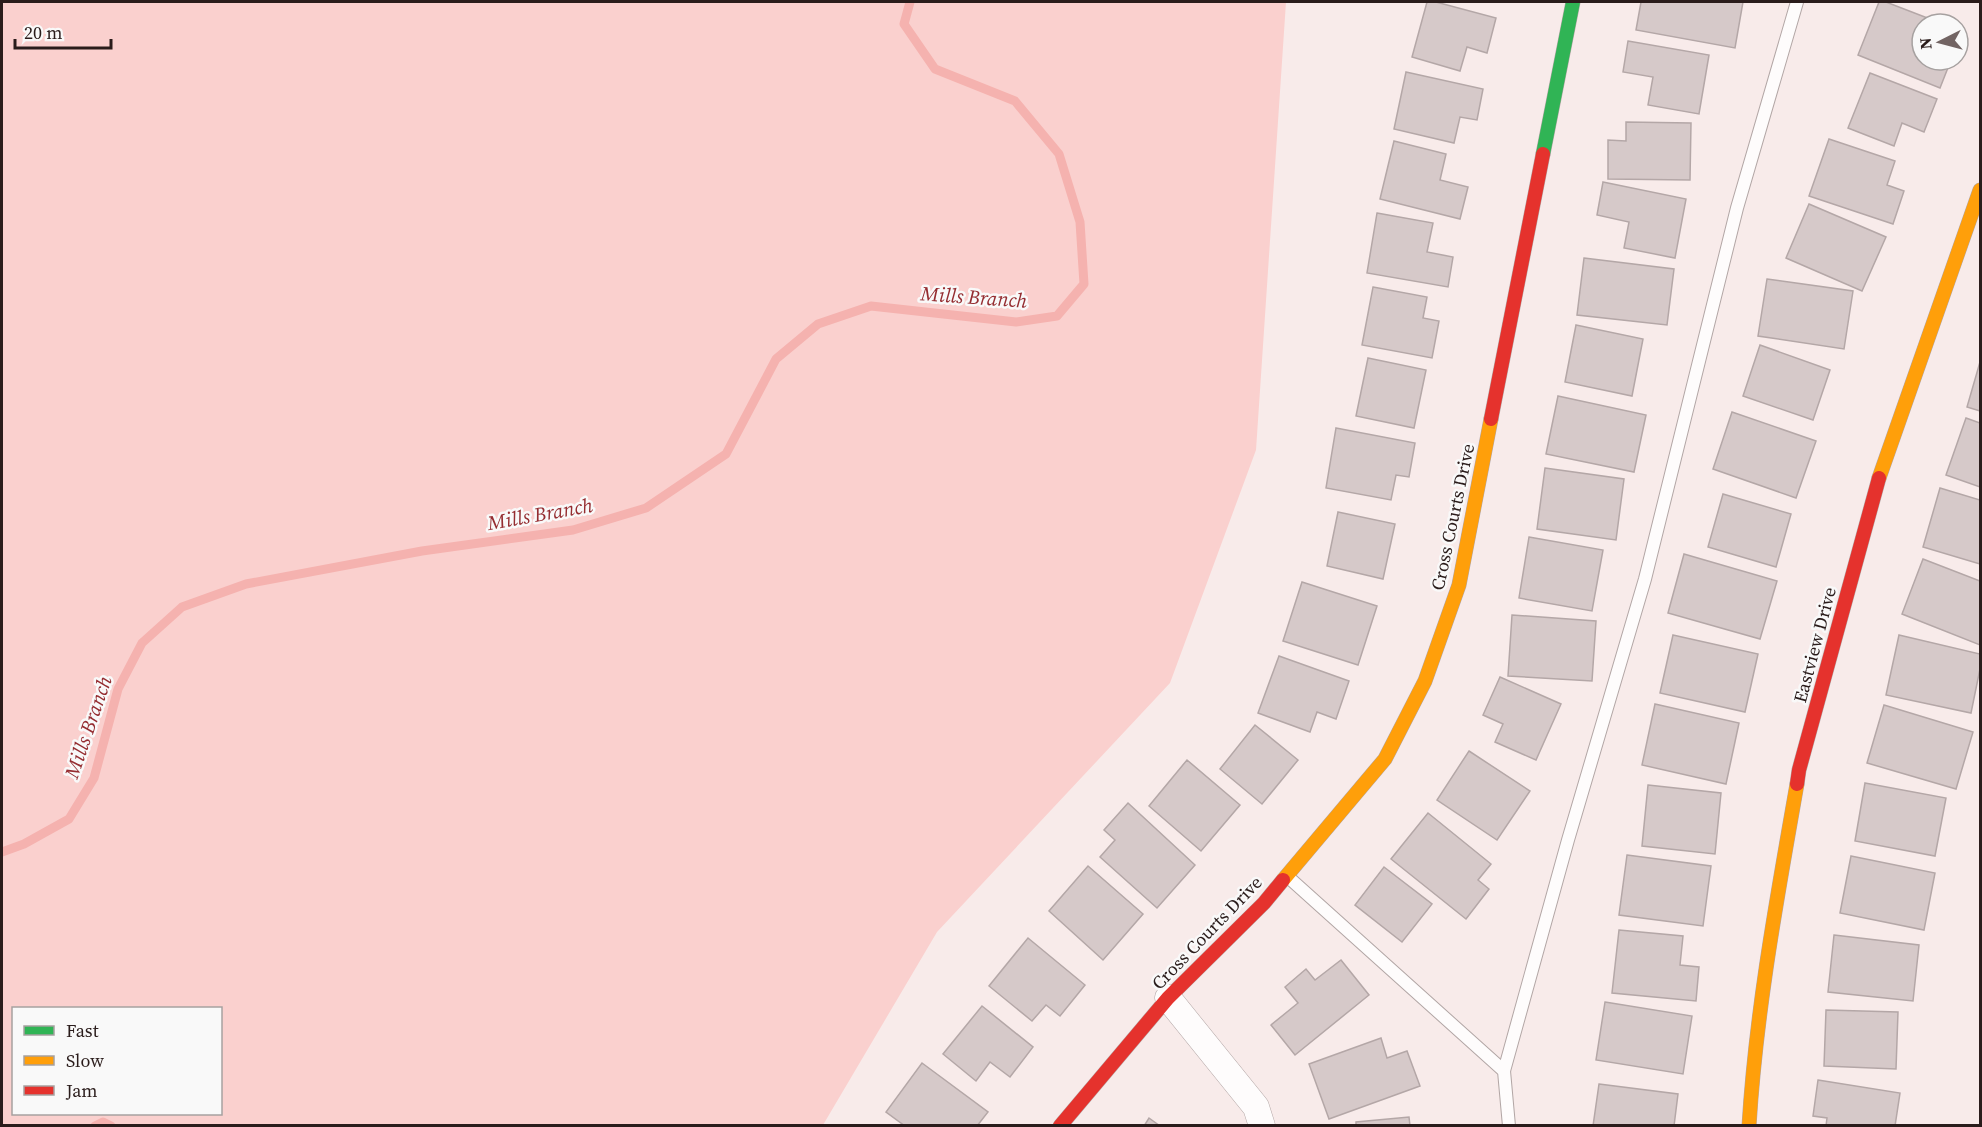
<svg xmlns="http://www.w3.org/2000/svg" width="1982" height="1127" viewBox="0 0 1982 1127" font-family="'Source Serif 4',serif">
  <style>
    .green { fill: #fad0ce; fill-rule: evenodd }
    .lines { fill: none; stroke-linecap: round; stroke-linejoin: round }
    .stream { stroke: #f5b2af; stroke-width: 9 }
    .building { fill: #d6c9c9; stroke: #b4a7a7; stroke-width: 1.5 }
    .lane-casing { stroke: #b2a6a5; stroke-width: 14 }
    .street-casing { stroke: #b2a6a5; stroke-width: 27 }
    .fast-casing { stroke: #b2a6a5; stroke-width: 15 }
    .slow-casing { stroke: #b2a6a5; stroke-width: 15 }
    .jam-casing { stroke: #b2a6a5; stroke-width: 15 }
    .lane { stroke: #fefcfc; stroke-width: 12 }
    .street { stroke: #fefcfc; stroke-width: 26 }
    .fast { stroke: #30b455; stroke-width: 14 }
    .slow { stroke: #ff9f0a; stroke-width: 14 }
    .jam { stroke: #e5322d; stroke-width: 14 }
    .labels { text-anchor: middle; stroke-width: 5; stroke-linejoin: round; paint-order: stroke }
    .street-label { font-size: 18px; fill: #2a1c1b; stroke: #f9f9f9 }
    .water-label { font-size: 20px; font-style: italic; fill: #952d31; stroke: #f9f9f9 }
  </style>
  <rect width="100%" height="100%" fill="#f8ebea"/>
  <path class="green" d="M2,2H1286L1256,450L1170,683L937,932L823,1125H2ZM14,1008H220V1114H14Z"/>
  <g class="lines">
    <g class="stream">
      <polyline points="2,852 24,844 69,819 94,778 118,689 142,643 182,607 246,584 422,551 573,530 646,508 726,454 776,359 818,324 871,306 1016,322 1057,316 1084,284 1080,222 1059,154 1015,101 935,69 904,24 910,2"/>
      <polyline points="95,1126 103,1122 111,1126"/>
    </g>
  </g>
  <g class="building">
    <polygon points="1427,2 1436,2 1496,18 1487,53 1467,47 1460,71 1412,57"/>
    <polygon points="1641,2 1743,2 1735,48 1636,30"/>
    <polygon points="1879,2 1886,2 1943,24 1922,24 1922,60 1951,60 1940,88 1858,55"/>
    <polygon points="1628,41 1709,55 1699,114 1648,105 1653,77 1623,72"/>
    <polygon points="1406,72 1483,89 1477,120 1460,117 1454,143 1394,129"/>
    <polygon points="1870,73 1937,99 1924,132 1902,123 1894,146 1848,128"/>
    <polygon points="1626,122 1691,123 1690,180 1608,179 1608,140 1626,141"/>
    <polygon points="1829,139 1895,161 1887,185 1904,191 1893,224 1809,196"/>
    <polygon points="1394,141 1446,154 1440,180 1468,187 1460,219 1380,199"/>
    <polygon points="1603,182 1686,199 1675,258 1624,248 1629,222 1597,215"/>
    <polygon points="1809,204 1886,237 1862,291 1786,258"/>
    <polygon points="1377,213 1433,223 1427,252 1453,257 1448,287 1367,273"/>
    <polygon points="1584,258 1674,269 1667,325 1577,315"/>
    <polygon points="1767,279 1853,291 1844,349 1758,336"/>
    <polygon points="1373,287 1427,297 1423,318 1439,321 1432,358 1362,345"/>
    <polygon points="1576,325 1643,339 1632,396 1565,382"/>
    <polygon points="1760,345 1830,370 1813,420 1743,396"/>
    <polygon points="1368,358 1426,370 1414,428 1356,416"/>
    <polygon points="1980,362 1980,411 1967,407"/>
    <polygon points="1558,396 1646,415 1634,472 1546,454"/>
    <polygon points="1732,412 1816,441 1796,498 1713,469"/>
    <polygon points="1966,418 1980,423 1980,487 1946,475"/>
    <polygon points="1336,428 1415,443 1409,477 1396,475 1391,500 1326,488"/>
    <polygon points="1545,468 1624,479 1616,540 1537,529"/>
    <polygon points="1940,488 1980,500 1980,564 1923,547"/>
    <polygon points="1723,494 1791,514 1776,567 1708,547"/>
    <polygon points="1338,512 1395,524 1383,579 1327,566"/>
    <polygon points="1529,537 1603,550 1592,611 1519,598"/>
    <polygon points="1684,554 1777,581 1760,639 1668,613"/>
    <polygon points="1923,559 1980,581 1980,645 1902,614"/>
    <polygon points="1302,582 1377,606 1358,665 1283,641"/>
    <polygon points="1512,615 1596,621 1592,681 1508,676"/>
    <polygon points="1673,635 1758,654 1745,712 1660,693"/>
    <polygon points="1899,635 1980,654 1980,669 1971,713 1886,695"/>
    <polygon points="1279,656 1349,681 1336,719 1317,712 1310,732 1258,713"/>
    <polygon points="1500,677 1561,704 1536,760 1495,742 1503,724 1483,715"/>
    <polygon points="1655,704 1739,723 1726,784 1642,765"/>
    <polygon points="1884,705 1973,732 1956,789 1867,763"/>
    <polygon points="1255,725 1298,760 1262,804 1220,769"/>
    <polygon points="1469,751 1530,791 1497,840 1437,800"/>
    <polygon points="1187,760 1240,805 1201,851 1149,806"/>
    <polygon points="1865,783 1946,798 1935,856 1855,841"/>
    <polygon points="1648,785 1721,793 1715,854 1642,846"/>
    <polygon points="1128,803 1195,865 1157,908 1100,857 1115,840 1104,830"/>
    <polygon points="1428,813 1491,864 1478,880 1489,889 1466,919 1391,859"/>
    <polygon points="1627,855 1711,866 1703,926 1619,915"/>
    <polygon points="1851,856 1935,873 1924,930 1840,913"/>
    <polygon points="1088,866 1143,914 1103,960 1049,911"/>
    <polygon points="1384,867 1432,904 1402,942 1355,905"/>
    <polygon points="1619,930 1683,936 1680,965 1699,967 1696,1001 1612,993"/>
    <polygon points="1834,935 1919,945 1913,1001 1828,992"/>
    <polygon points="1028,938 1085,985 1060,1016 1046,1005 1032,1021 989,986"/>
    <polygon points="1341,960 1369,995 1295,1055 1271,1025 1298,1003 1285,987 1306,969 1315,980"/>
    <polygon points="1605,1002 1692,1016 1683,1074 1596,1060"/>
    <polygon points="982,1006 1033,1047 1010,1077 990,1062 976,1081 943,1054"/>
    <polygon points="1826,1010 1898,1012 1896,1069 1824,1066"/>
    <polygon points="1381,1038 1387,1058 1407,1051 1420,1086 1329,1119 1309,1064"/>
    <polygon points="922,1063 988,1112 977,1126 905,1126 886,1112"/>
    <polygon points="1818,1080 1900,1093 1895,1126 1826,1126 1827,1118 1813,1116"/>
    <polygon points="1599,1084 1678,1094 1674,1126 1593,1126"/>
    <polygon points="1409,1117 1410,1126 1356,1126 1356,1122"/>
    <polygon points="1149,1118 1160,1126 1144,1126"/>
  </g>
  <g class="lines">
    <g class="lane-casing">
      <g id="lane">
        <polyline points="1287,876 1504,1071 1509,1126"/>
        <polyline points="1504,1071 1568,840 1645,579 1737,208 1797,2"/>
      </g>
    </g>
    <g class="street-casing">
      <polyline id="street" points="1168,998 1256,1107 1262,1126"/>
    </g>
    <g class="fast-casing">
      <polyline id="fast" points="1543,154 1573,2"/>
    </g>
    <g class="slow-casing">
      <g id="slow">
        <polyline points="1879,478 1980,190"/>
        <polyline points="1283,880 1385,759 1425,681 1459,585 1491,419"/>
        <path d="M1749,1126C1756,1011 1777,898 1797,784"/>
      </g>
    </g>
    <g class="jam-casing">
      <g id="jam">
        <polyline points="1491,419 1543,154"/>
        <polyline points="1797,784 1799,770 1879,478"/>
        <polyline points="1060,1126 1168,998 1264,903 1283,880"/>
      </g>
    </g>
    <use href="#lane" class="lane"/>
    <use href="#street" class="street"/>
    <use href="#fast" class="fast"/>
    <use href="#slow" class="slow"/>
    <use href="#jam" class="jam"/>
  </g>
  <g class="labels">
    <g class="street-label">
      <text transform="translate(1453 517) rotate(-78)" y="6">Cross Courts Drive</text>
      <text transform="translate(1815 645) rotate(-75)" y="6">Eastview Drive</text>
      <text transform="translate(1207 933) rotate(-46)" y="6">Cross Courts Drive</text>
    </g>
    <g class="water-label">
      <text transform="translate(974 297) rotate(4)" y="7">Mills Branch</text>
      <text transform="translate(540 514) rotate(-10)" y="7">Mills Branch</text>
      <text transform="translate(88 727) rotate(-71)" y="7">Mills Branch</text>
    </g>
  </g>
  <rect width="1982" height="1127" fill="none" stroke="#2a1c1b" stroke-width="6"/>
  <rect x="12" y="1007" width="210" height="108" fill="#f9f9f9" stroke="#a6a1a0" stroke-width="1.5"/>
  <rect x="24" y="1026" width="30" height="9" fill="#30b455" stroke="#a6a1a0" stroke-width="1.5"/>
  <text x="66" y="1037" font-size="18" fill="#2a1c1b">Fast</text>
  <rect x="24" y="1056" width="30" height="9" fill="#ff9f0a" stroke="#a6a1a0" stroke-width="1.5"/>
  <text x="66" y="1067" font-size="18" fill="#2a1c1b">Slow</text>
  <rect x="24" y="1086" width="30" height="9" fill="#e5322d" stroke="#a6a1a0" stroke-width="1.5"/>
  <text x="66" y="1097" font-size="18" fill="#2a1c1b">Jam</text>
  <g transform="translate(1940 42) rotate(264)"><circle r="28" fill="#f9f9f9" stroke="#a6a1a0" stroke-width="1.5"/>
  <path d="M0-4.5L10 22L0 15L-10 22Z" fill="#726463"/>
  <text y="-9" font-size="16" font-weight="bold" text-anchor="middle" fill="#2a1c1b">N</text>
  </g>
  <path d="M15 39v9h96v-9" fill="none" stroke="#2a1c1b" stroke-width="3"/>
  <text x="24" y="39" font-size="18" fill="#2a1c1b" stroke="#f9f9f9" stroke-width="4.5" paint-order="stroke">20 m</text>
</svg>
